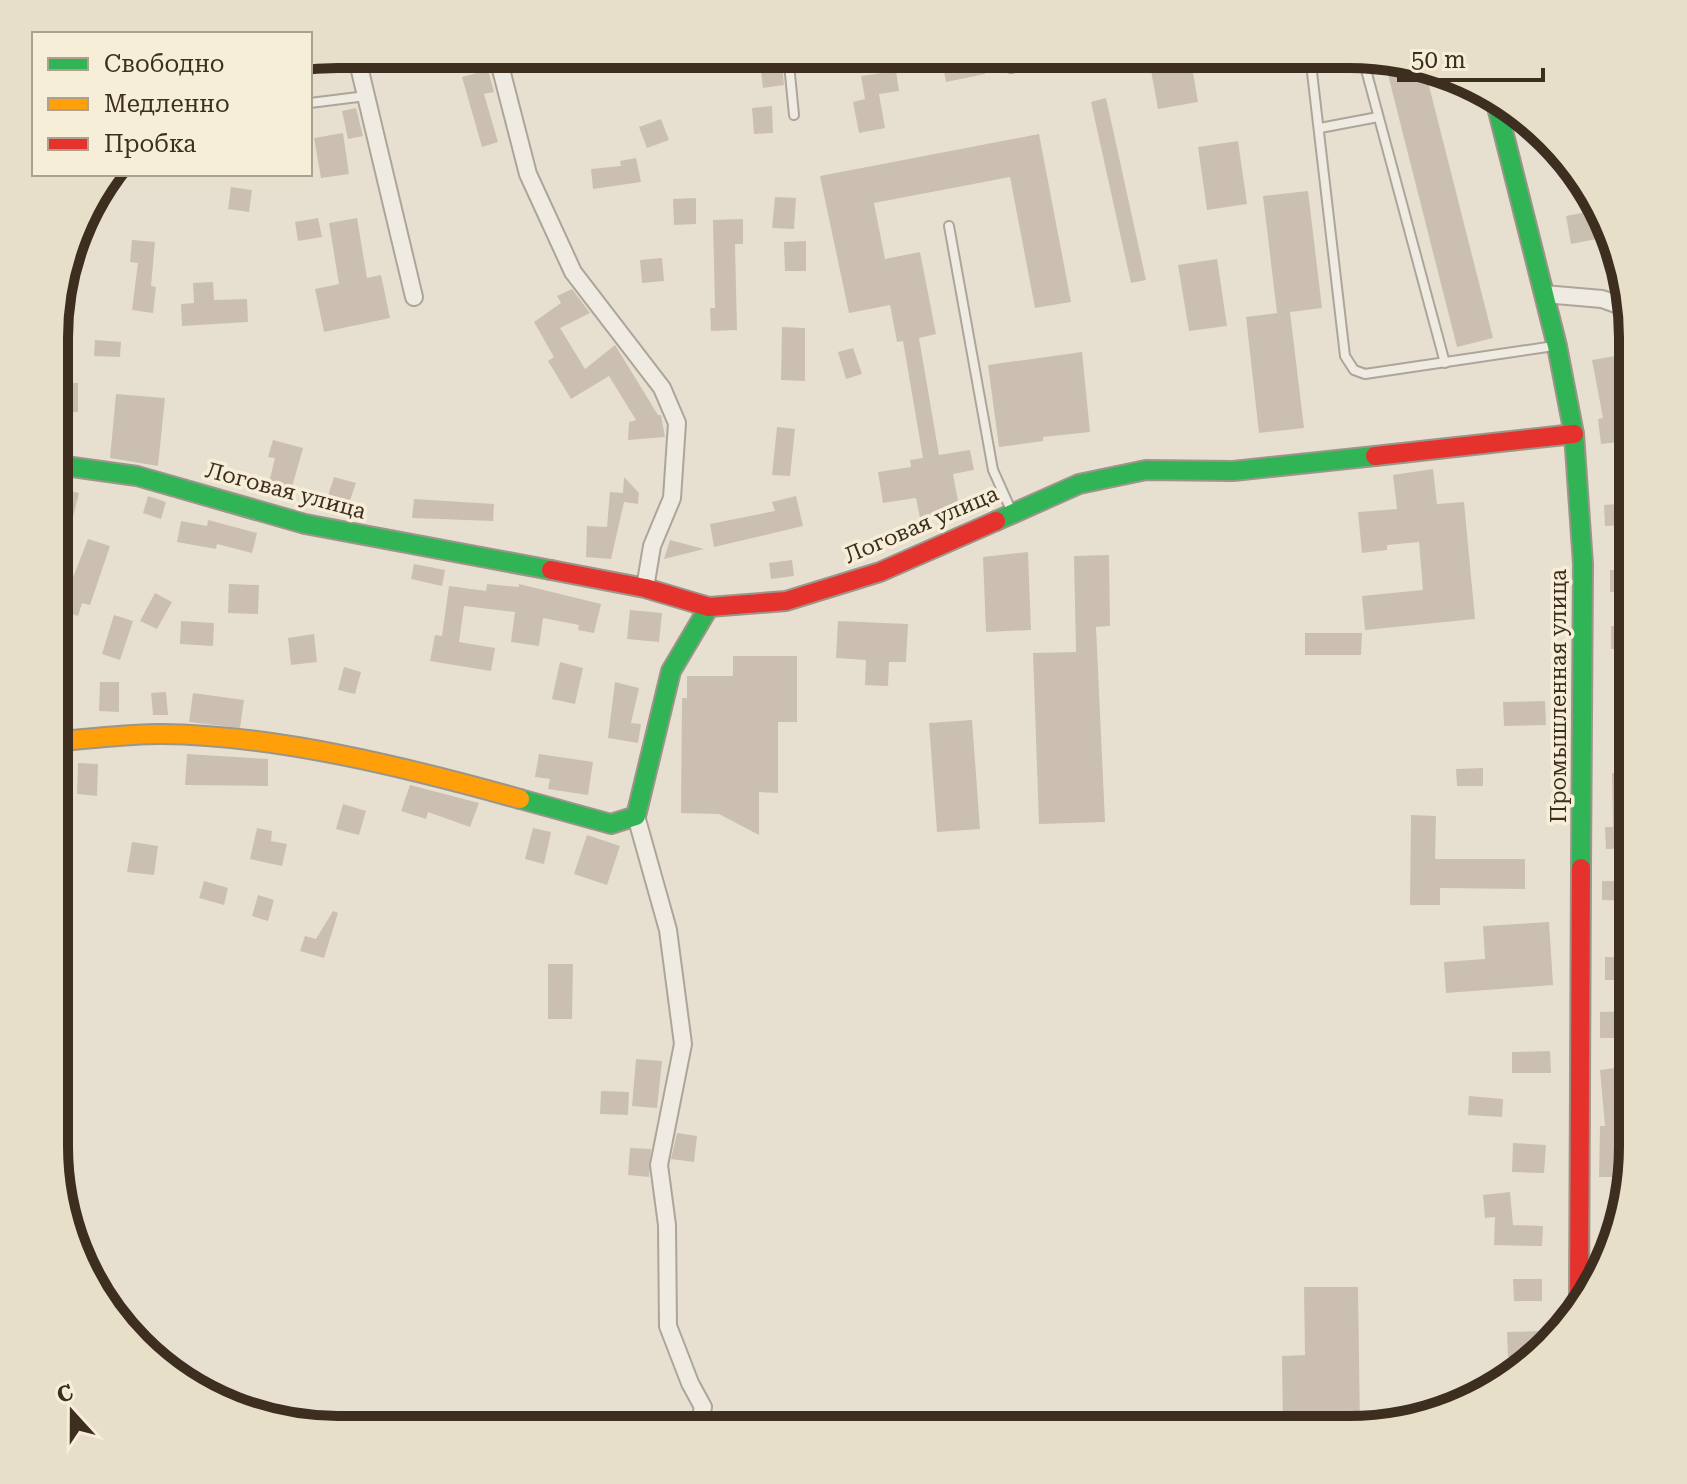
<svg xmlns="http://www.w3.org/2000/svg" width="1687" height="1484" viewBox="0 0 1687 1484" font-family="'Roboto Serif',serif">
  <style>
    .building { fill: #cbbfb2 }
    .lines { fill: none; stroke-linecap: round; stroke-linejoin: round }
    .lane-casing { stroke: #ada599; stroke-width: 12 }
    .street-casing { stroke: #ada599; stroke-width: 20 }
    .fast-casing { stroke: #9c958a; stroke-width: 22 }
    .slow-casing { stroke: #9c958a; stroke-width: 22 }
    .jam-casing { stroke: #9c958a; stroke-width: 22 }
    .lane { stroke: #efebe3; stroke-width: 8 }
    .street { stroke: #efebe3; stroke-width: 16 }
    .fast { stroke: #30b455; stroke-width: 18 }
    .slow { stroke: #ff9f0a; stroke-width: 18 }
    .jam { stroke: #e5322d; stroke-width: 18 }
    .labels { text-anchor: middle; stroke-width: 7; stroke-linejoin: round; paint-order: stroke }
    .street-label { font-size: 22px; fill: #3d2e20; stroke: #f7eed8 }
    .rim { fill: none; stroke: #3d2e20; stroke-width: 10 }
  </style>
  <rect width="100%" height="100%" fill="#e7e0d1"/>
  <g class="building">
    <polygon points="759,54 781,54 784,85 763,88"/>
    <polygon points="977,54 982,54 985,74 946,82 942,60"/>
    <polygon points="1148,54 1190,55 1198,102 1158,109"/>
    <polygon points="1384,59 1425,70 1493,338 1457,347"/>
    <polygon points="488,70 494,92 484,94 498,142 482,147 462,77"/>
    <polygon points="896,71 899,91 879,94 885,128 859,133 853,102 865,99 861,76"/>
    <polygon points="1106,98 1146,280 1131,283 1091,102"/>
    <polygon points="772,106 773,133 754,134 752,108"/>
    <polygon points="356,108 363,136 348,139 342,111"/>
    <polygon points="661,119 669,140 647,148 639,127"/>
    <polygon points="343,133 349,174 321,178 314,138"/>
    <polygon points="1039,134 1071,302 1035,308 1010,177 874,203 885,259 920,252 936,334 919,338 939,455 970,450 974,470 953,474 960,512 920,518 916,498 883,503 878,472 911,467 910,460 923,458 903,341 897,342 890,305 849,313 820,176"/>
    <polygon points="1238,141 1247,204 1207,210 1198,147"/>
    <polygon points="636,158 641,182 593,189 591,169 621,166 620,161"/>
    <polygon points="231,187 252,190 249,212 228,209"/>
    <polygon points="1308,191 1322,308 1290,312 1304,428 1259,433 1246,317 1277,313 1263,196"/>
    <polygon points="775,197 796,198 794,229 772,228"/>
    <polygon points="696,198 696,224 674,225 673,199"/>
    <polygon points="1592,211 1597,239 1571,244 1566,216"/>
    <polygon points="318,218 322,237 298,241 295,222"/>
    <polygon points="357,218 367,278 381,275 390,318 324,332 315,289 339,284 329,223"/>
    <polygon points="743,219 743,244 735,244 737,330 711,331 710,308 715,308 713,220"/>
    <polygon points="132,240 155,242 151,286 156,287 153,313 132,310 138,263 130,262"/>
    <polygon points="806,241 806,271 785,271 784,242"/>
    <polygon points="662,258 664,281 642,283 640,260"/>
    <polygon points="1217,259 1227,326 1189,331 1178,265"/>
    <polygon points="213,282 214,300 247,299 248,322 182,326 181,304 194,303 193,283"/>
    <polygon points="572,289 590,313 560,328 585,369 615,345 658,415 661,415 665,437 628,440 629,422 636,420 609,376 571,399 548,361 554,357 534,322 561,303 557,296"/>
    <polygon points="782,327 805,328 805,381 781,380"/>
    <polygon points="95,340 121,342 120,357 94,356"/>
    <polygon points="853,348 862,374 846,379 838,352"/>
    <polygon points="1082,352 1090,432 1043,437 1043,441 999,447 988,365"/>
    <polygon points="1632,353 1632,390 1622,391 1627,441 1601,444 1598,419 1603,418 1592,360"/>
    <polygon points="59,382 78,383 78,412 59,412"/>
    <polygon points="116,394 165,398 158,466 110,458"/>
    <polygon points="777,427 795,429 790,476 772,475"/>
    <polygon points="273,440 303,448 288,501 266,495 275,458 268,457"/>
    <polygon points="1433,469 1437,504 1464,502 1475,619 1365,630 1362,596 1423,590 1419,542 1387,545 1387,550 1362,553 1358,512 1397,509 1393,475"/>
    <polygon points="334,477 356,483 348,506 327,499"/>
    <polygon points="624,477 639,493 638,504 624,502 611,559 586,557 587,526 607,527 610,492 623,493"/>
    <polygon points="62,489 79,493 73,517 58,513"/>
    <polygon points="148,496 166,502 161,519 143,513"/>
    <polygon points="796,496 803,526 714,547 710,524 775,511 772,502"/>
    <polygon points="414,499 494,504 493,521 412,518"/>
    <polygon points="1632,503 1633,525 1605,526 1604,505"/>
    <polygon points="208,520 257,533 252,553 217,544 216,549 177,542 181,521 207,526"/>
    <polygon points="88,539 110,546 90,605 82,603 78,616 58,609 58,585 60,576 72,580"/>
    <polygon points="670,540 704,549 664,559"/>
    <polygon points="1028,552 1031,630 986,632 983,557"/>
    <polygon points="1109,555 1110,626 1096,627 1105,822 1039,824 1033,653 1076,652 1074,556"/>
    <polygon points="792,560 794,576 771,579 769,563"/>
    <polygon points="414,564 445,570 442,586 411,579"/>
    <rect x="1610" y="570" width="23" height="22"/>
    <polygon points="229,584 259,585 258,614 228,613"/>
    <polygon points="487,584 519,587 519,584 601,604 594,633 578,630 579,625 543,618 539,646 511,642 515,612 464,606 459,642 495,648 491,671 430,661 435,635 442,636 449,586 486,591"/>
    <polygon points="155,593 172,602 157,629 140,621"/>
    <polygon points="630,610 662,613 659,642 627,639"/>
    <polygon points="114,615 133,621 120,660 102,654"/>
    <polygon points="181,621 214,623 213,646 180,644"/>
    <polygon points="838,621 908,624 906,662 889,662 888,686 865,685 866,660 836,658"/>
    <rect x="1611" y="626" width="22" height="23"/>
    <polygon points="1305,633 1362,633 1361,655 1305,655"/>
    <polygon points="314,634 317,662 291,665 288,638"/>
    <polygon points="733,656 797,656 797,722 778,722 778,793 759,792 759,835 719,814 681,813 682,698 687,698 687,676 733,676"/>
    <polygon points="560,662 583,668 575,704 552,699"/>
    <polygon points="344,667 361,672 355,694 338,690"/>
    <polygon points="100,682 119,682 119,712 99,711"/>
    <polygon points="615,682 639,688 631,723 641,724 638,743 608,738"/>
    <polygon points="166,692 168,715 153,715 151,693"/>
    <polygon points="193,693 244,700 240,728 189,722"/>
    <polygon points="1545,701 1546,725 1504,726 1503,702"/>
    <polygon points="972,720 980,829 937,832 929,723"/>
    <polygon points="187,754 268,759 268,786 185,785"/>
    <polygon points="539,754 593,762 588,795 548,789 550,779 535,777"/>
    <polygon points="78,763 98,764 97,796 77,794"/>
    <polygon points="1483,768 1483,786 1457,786 1456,769"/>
    <polygon points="1612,773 1633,773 1633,848 1606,849 1605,827 1613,827"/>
    <polygon points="410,785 479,803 470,827 428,812 426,819 401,811"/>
    <polygon points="343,804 366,811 359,835 336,829"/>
    <polygon points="1411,815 1436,816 1435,859 1525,859 1525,889 1440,888 1440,905 1410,905"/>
    <polygon points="257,828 272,831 271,841 287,844 282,866 250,859"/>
    <polygon points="533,828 551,832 544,864 525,859"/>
    <polygon points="587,835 620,846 607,885 574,874"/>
    <polygon points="132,842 158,846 154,875 127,872"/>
    <polygon points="204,881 228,888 224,905 199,898"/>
    <polygon points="1602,881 1633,881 1633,901 1602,900"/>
    <polygon points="258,895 274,900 268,921 252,916"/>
    <polygon points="333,911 338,913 324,958 300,951 305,936 316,939"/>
    <polygon points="1549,922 1553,985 1446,993 1444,962 1485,959 1483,926"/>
    <rect x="1605" y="957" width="28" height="23"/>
    <polygon points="548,964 573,964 572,1019 548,1019"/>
    <polygon points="1632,1011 1632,1038 1600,1038 1600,1012"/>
    <polygon points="1550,1051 1551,1073 1512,1073 1512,1052"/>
    <polygon points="636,1059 662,1061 657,1108 632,1106"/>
    <polygon points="1622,1067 1625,1102 1620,1102 1622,1159 1630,1159 1626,1177 1599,1177 1600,1126 1605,1126 1600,1070"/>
    <polygon points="601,1091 629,1092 628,1115 600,1114"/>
    <polygon points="1469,1096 1503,1099 1502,1117 1468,1115"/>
    <polygon points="677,1133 697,1136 694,1162 671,1159"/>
    <polygon points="1513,1143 1546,1145 1544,1173 1512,1172"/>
    <polygon points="630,1148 651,1149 649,1177 628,1175"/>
    <polygon points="1510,1192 1513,1225 1543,1226 1542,1246 1494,1245 1495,1217 1485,1218 1483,1195"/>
    <polygon points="1513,1279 1542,1279 1542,1301 1514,1301"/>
    <polygon points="1304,1287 1358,1287 1360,1429 1283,1429 1282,1356 1305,1355"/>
    <polygon points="1542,1331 1543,1351 1539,1357 1508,1357 1507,1332"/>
  </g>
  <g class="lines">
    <g class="lane-casing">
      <g id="lane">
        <polyline points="788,54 794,115"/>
        <polyline points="1310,55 1345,356 1354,370 1365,374 1554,346"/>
        <polyline points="1362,55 1445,363"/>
        <polyline points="310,103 366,96"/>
        <polyline points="1320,128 1378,117"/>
        <polyline points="949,226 993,470 1011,510"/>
      </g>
    </g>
    <g class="street-casing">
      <g id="street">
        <polyline points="356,54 414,297"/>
        <polyline points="497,54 528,174 573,272 662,388 677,423 672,498 652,546 645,588"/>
        <polyline points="1009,54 1011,64"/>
        <polyline points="1544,294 1602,299 1630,309"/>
        <polyline points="636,816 668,930 683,1044 659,1165 667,1225 668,1326 690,1383 703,1407 698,1430"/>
      </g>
    </g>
    <g class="fast-casing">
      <g id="fast">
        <polyline points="1495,99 1557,346 1574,434 1583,564 1581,868"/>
        <polyline points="58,465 137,476 305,524 551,570"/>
        <polyline points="996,521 1079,484 1146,470 1233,471 1375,456"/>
        <polyline points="520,799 611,824 636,816 671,671 709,607"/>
      </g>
    </g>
    <g class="slow-casing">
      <path id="slow" d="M57,741C91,739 126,734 161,734C277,735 409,768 520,799"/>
    </g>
    <g class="jam-casing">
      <g id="jam">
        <polyline points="1375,456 1574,434"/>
        <polyline points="551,570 645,588 709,607 786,601 880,572 996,521"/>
        <polyline points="1579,1304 1581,868"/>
      </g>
    </g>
    <use href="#lane" class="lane"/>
    <use href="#street" class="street"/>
    <use href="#fast" class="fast"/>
    <use href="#slow" class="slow"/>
    <use href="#jam" class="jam"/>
  </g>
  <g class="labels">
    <g class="street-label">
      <text transform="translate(286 490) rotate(15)" y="8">Логовая улица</text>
      <text transform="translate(921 524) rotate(-23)" y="8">Логовая улица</text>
      <text transform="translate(1558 696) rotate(-90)" y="8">Промышленная улица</text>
    </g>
  </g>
  <path d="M0 0H1687V1484H0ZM338 68H1349A270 270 0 0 1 1619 338V1146A270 270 0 0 1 1349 1416H338A270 270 0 0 1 68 1146V338A270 270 0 0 1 338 68Z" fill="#e8dfc9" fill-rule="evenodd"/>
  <path class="rim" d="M338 68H1349A270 270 0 0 1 1619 338V1146A270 270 0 0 1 1349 1416H338A270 270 0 0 1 68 1146V338A270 270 0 0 1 338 68Z"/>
  <rect x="32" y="32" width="280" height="144" fill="#f7eed8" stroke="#ada18e" stroke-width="2"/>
  <rect x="48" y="58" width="40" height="12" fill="#30b455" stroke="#ada18e" stroke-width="2"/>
  <text x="104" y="72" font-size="24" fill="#3d2e20">Свободно</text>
  <rect x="48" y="98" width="40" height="12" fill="#ff9f0a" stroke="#ada18e" stroke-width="2"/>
  <text x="104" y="112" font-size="24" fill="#3d2e20">Медленно</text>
  <rect x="48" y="138" width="40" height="12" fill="#e5322d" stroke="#ada18e" stroke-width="2"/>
  <text x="104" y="152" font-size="24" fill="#3d2e20">Пробка</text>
  <g transform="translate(72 1412) rotate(339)" stroke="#f7eed8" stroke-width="6" paint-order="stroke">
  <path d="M0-6L14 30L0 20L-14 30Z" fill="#3d2e20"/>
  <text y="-12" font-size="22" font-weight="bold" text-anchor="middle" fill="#3d2e20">С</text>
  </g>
  <path d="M1399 68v12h144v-12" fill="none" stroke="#3d2e20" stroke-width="4"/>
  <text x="1411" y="68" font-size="24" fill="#3d2e20" stroke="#f7eed8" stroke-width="6" paint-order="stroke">50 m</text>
</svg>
